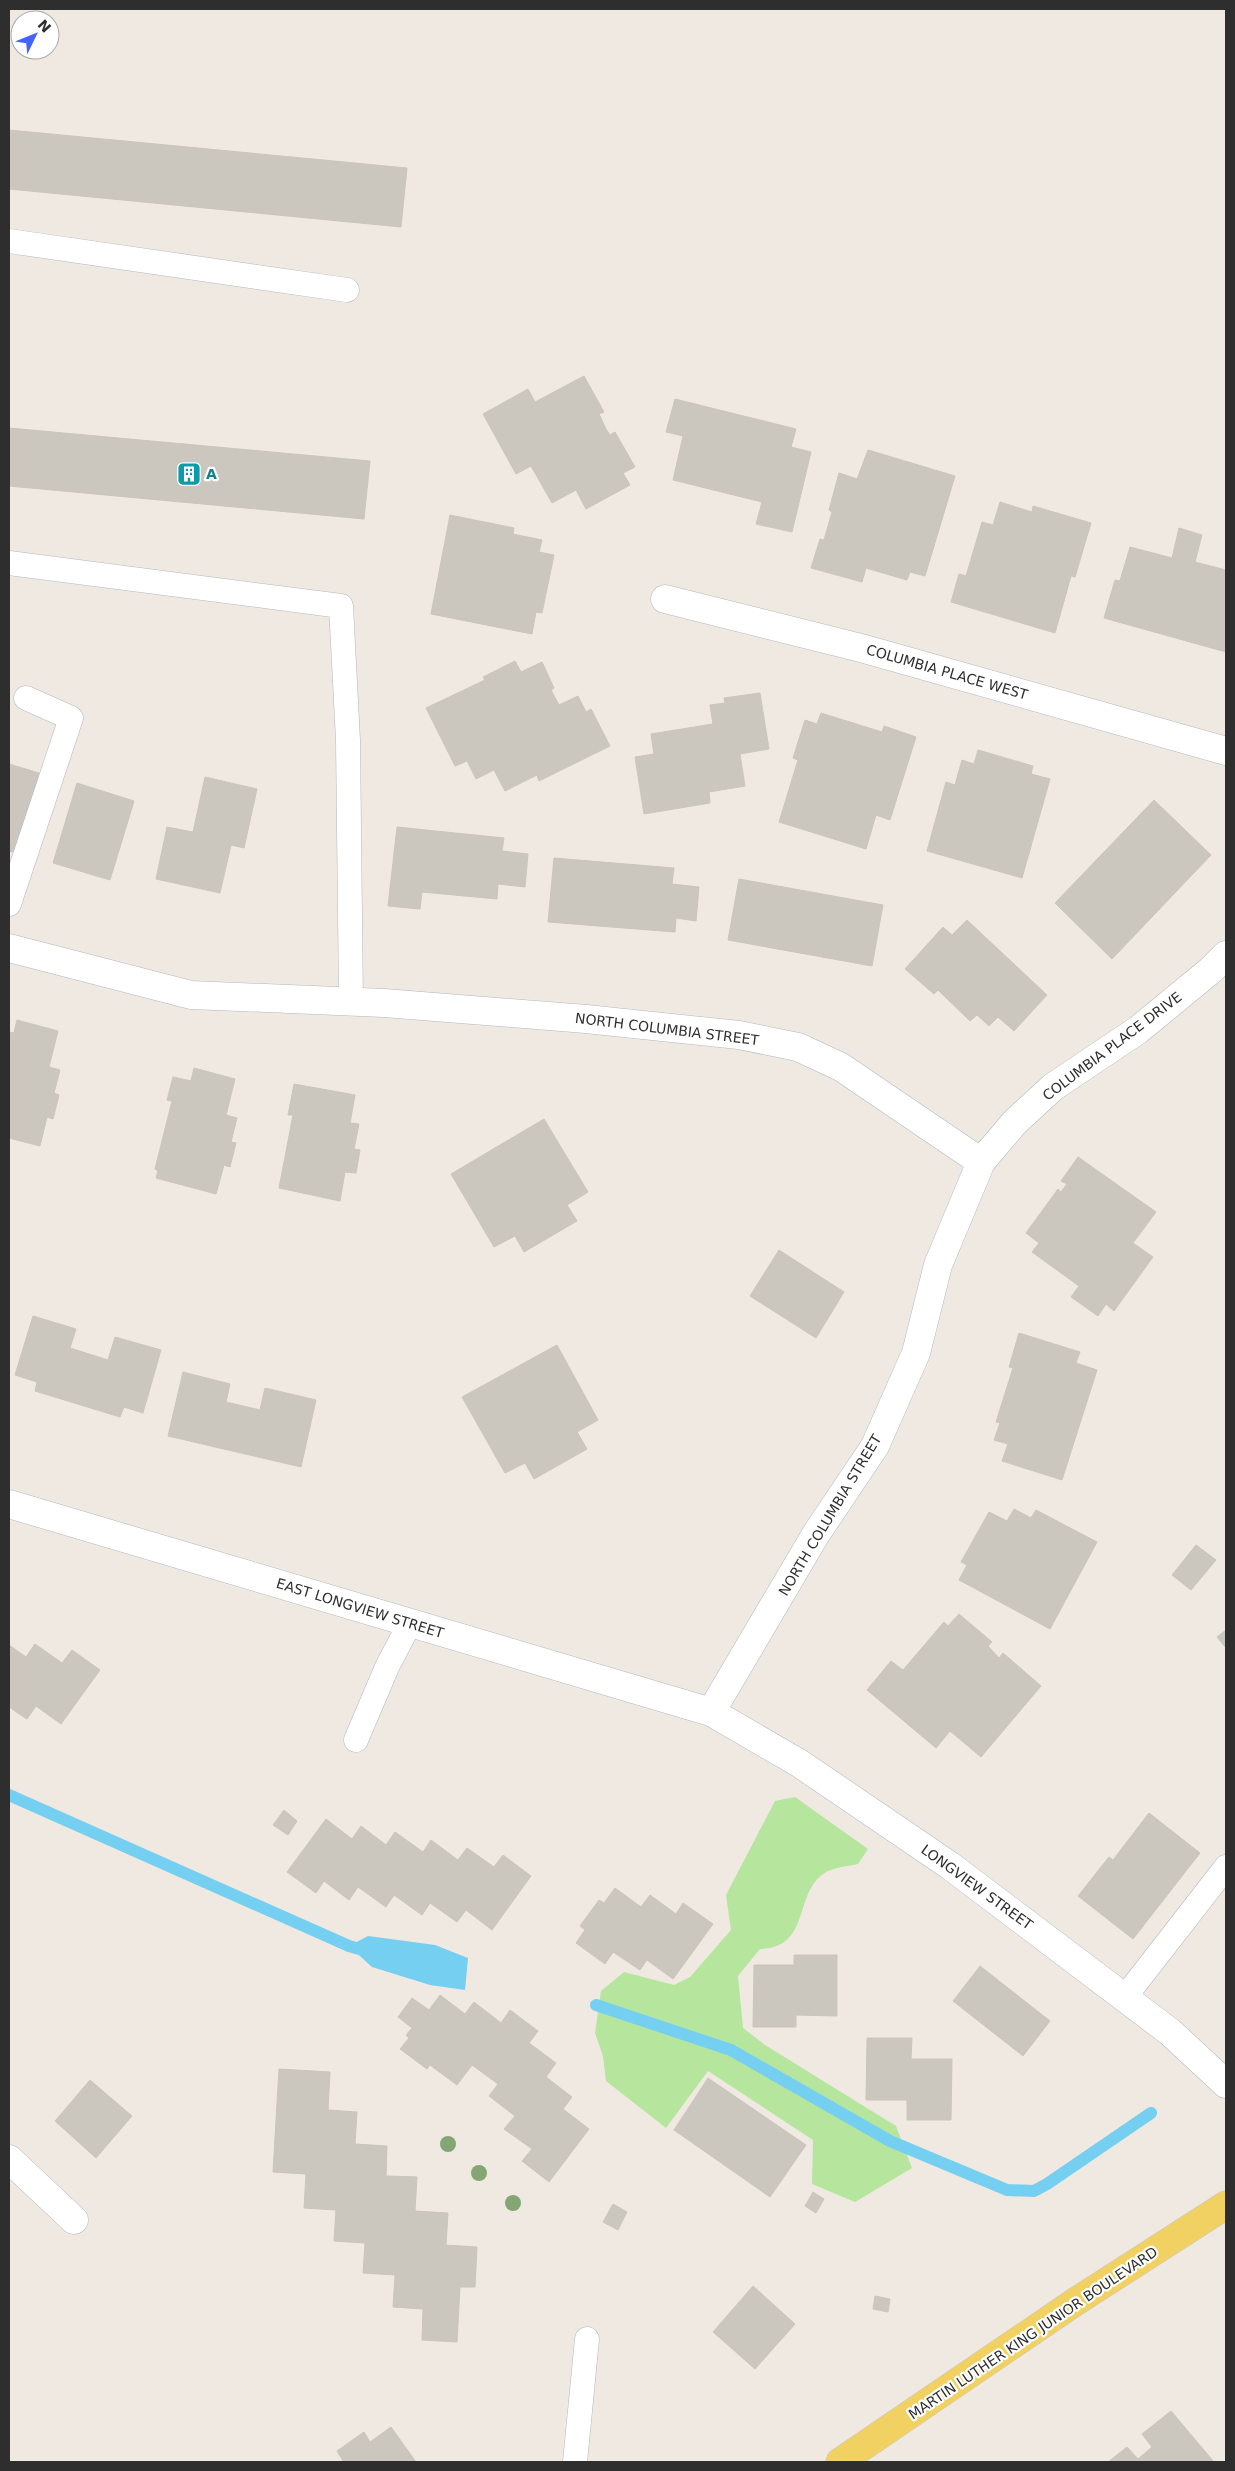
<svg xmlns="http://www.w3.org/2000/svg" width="1235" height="2471" viewBox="0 0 1235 2471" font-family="'DejaVu Sans',sans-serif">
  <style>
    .green { fill: #b6e59e }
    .water { fill: #75cff0 }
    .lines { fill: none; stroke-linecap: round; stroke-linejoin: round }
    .stream { stroke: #75cff0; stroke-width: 12 }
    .building { fill: #cbc7bf; stroke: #cbc5ba }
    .service-casing { stroke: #b4b7c1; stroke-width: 25 }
    .minor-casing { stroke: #b4b7c1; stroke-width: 29 }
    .primary-casing { stroke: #c9c9c9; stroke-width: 29 }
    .service { stroke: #fff; stroke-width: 24 }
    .minor { stroke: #fff; stroke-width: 28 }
    .primary { stroke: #f2d163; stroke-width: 28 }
    .tree { fill: #84a574 }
    .labels { text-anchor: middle; stroke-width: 4.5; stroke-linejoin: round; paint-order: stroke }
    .culture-label { font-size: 14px; font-weight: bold; fill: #0d838f; stroke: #fff; text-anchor: start }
    .street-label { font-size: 14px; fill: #2e2e2e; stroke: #fff }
  </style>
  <rect width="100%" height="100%" fill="#efe9e1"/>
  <path class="green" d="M795,1797L868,1849L858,1864C849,1866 837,1867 828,1871C792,1889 813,1948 760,1949L738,1976L743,2028L765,2045L896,2126L912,2168L855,2202L812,2184L813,2140L708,2071L666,2128L606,2081L603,2056L595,2033L601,1991L624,1972L674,1985L690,1977L731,1930L726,1895L775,1801Z"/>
  <polygon class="water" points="368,1936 435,1945 468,1958 465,1990 430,1985 372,1967 349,1946"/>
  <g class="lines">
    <g class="stream">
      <polyline points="9,1795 349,1946 366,1951"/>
      <polyline points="596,2005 731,2050 890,2141 1007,2190 1034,2191 1047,2184 1151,2113"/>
    </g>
  </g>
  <g class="building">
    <polygon points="9,130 407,168 401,227 9,189"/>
    <polygon points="584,376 604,412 599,414 606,429 610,435 615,432 635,467 623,473 630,485 586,509 576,490 552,503 531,466 516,474 483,414 528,389 535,402"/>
    <polygon points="675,399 796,429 791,447 811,452 792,532 756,524 762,502 673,480 683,436 666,432"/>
    <polygon points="9,428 370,461 364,519 9,486"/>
    <polygon points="868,450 955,476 925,576 910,572 907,580 866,568 862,582 811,568 820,539 824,540 832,512 829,510 839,473 857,479"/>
    <polygon points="1000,502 1032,512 1033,506 1091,523 1075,577 1071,576 1055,633 951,602 959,574 966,576 982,522 993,525"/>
    <polygon points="450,515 514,528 513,534 542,540 539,552 554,555 542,613 536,612 532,634 431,614"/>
    <polygon points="1179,528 1202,535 1195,562 1226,570 1226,652 1104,618 1115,580 1120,581 1130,547 1172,558"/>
    <polygon points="515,661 521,672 542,662 554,688 551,690 559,705 578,696 586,712 591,709 610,746 539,781 537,775 505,791 494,770 476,779 467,761 455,766 426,708 485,680 483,677"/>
    <polygon points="760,693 769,749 740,754 745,786 709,792 710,803 644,814 635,757 654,754 651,734 713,724 710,705 725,703 724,698"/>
    <polygon points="821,713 882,732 884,726 916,737 890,820 876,815 866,849 779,822 798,760 793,758 805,720 817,724"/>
    <polygon points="978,750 1033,766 1031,774 1050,779 1022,878 927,851 946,782 955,785 962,760 974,764"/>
    <polygon points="9,764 39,773 16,853 9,851"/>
    <polygon points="205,777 257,789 244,848 231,845 220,893 156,879 167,827 193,832"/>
    <polygon points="77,783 134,801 110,880 53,863"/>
    <polygon points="1154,800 1211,855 1112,959 1055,903"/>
    <polygon points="397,827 504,838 502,851 528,854 525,887 498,884 497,899 422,892 420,909 388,906"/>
    <polygon points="554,858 674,868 672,884 699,887 696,921 676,918 675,932 548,922"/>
    <polygon points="739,879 883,905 872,966 728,940"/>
    <polygon points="967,920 1047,995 1014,1031 998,1017 989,1026 977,1015 970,1021 938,990 934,994 905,969 943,927 952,935"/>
    <polygon points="17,1020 58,1031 49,1067 60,1070 54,1093 59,1095 53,1119 47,1117 40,1146 9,1138 9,1032 14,1033"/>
    <polygon points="194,1068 235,1079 226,1115 237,1118 231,1142 236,1143 230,1167 224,1165 216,1194 156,1178 158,1171 155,1169 172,1101 167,1100 173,1077 191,1081"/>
    <polygon points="294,1084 355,1095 350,1123 359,1124 354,1149 360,1150 356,1173 345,1172 340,1201 279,1188 293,1115 288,1115"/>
    <polygon points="544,1119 588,1192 567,1205 577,1221 524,1252 515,1236 494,1247 451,1174"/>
    <polygon points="1078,1157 1156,1212 1133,1243 1153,1257 1114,1311 1106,1304 1098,1316 1071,1297 1079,1286 1032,1252 1039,1243 1026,1233 1058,1189 1061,1192 1067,1184 1061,1181"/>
    <polygon points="779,1250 844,1292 816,1338 750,1296"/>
    <polygon points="33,1316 76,1329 70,1348 108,1360 115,1337 161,1350 143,1413 124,1407 120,1417 35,1391 37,1382 15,1375"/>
    <polygon points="1019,1333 1080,1352 1076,1363 1097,1370 1062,1480 1002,1461 1008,1444 994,1440 1000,1423 996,1422 1013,1368 1009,1367"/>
    <polygon points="557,1345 598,1420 577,1432 587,1449 534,1479 525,1463 505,1473 462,1397"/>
    <polygon points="183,1372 230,1384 226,1402 260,1410 265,1388 316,1400 301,1467 168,1436"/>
    <polygon points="1014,1509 1031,1518 1036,1510 1097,1542 1050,1629 959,1580 967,1565 961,1562 989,1512 1007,1521"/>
    <polygon points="1196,1545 1216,1560 1191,1590 1172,1575"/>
    <polygon points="959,1614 992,1642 988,1646 999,1658 1003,1653 1041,1686 981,1757 950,1731 936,1748 867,1690 891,1661 903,1670 944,1622 948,1626"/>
    <polygon points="1226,1630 1226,1648 1217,1637"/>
    <polygon points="35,1644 62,1663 72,1650 100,1670 61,1724 36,1706 27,1719 9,1707 9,1645 26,1657"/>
    <polygon points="284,1810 297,1821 288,1835 273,1825"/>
    <polygon points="1149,1813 1200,1853 1133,1939 1078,1896 1109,1857 1113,1860"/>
    <polygon points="326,1819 352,1839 361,1826 386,1845 395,1832 423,1852 431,1840 458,1860 467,1848 494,1867 503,1855 531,1876 492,1930 466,1910 457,1922 430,1903 422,1915 394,1895 386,1907 358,1887 349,1900 324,1881 316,1893 287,1872"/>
    <polygon points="615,1888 641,1907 650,1895 676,1914 683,1903 713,1924 673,1979 647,1960 640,1970 613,1952 605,1964 576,1943 585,1930 580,1926 599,1900 604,1903"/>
    <polygon points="794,1955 837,1955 837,2016 796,2015 796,2027 753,2027 754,1965 794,1965"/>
    <polygon points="980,1966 1050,2021 1023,2056 953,2001"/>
    <polygon points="440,1995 465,2014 474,2002 501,2023 510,2010 538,2031 529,2043 556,2063 546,2077 572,2097 563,2109 589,2129 549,2182 522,2161 532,2149 504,2129 515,2116 489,2096 498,2084 472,2065 457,2085 430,2065 427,2069 400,2049 409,2038 406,2035 412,2028 398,2017 412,1998 429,2010"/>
    <polygon points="867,2038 912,2038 911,2059 952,2059 951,2120 907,2120 907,2100 866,2100"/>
    <polygon points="279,2069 330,2072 328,2110 357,2112 355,2144 387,2146 386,2176 417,2177 415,2211 448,2213 446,2245 477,2247 475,2287 460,2287 457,2342 422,2340 423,2309 393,2307 395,2275 363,2273 365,2243 334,2241 336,2210 304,2208 306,2174 273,2172"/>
    <polygon points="708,2078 806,2145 770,2197 674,2130"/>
    <polygon points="90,2080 132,2116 96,2158 55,2121"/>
    <polygon points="813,2192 824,2199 816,2213 805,2206"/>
    <polygon points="613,2204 627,2212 618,2230 603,2222"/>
    <polygon points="753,2286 795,2324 755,2369 713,2332"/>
    <polygon points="875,2296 890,2299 888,2312 873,2309"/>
    <polygon points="1171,2411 1214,2462 1108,2462 1127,2447 1138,2459 1152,2447 1142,2434"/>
    <polygon points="391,2427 416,2462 341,2462 343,2461 337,2451 364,2432 370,2442"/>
  </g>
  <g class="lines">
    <g class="service-casing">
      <g id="service">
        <polyline points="9,241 347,290"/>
        <polyline points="9,563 341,606 348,740 351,1002"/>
        <polyline points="9,904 71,718 26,698"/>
        <polyline points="356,1740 387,1667 410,1623"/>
        <polyline points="1125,1997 1226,1867"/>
        <polyline points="575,2462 587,2339"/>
      </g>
    </g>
    <g class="minor-casing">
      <g id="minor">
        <polyline points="665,599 861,648 1226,751"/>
        <polyline points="9,948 191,995 384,1003 586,1019 739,1035 798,1047 841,1067 981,1162 938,1265 916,1353 875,1446 816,1534 711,1712"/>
        <polyline points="981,1162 1015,1122 1053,1087 1138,1030 1211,970 1226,955"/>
        <polyline points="9,1504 711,1712 799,1763 949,1865 1170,2032 1226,2084"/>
        <polyline points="9,2159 74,2220"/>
      </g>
    </g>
    <g class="primary-casing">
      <polyline id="primary" points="840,2462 1075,2302 1226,2205"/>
    </g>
    <use href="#service" class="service"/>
    <use href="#minor" class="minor"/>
    <use href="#primary" class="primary"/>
  </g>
  <g class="tree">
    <circle cx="448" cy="2144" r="8"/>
    <circle cx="479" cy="2173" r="8"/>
    <circle cx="513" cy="2203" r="8"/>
  </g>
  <defs>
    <g id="building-square" transform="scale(1.25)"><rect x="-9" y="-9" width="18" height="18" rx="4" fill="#0f9aa8" stroke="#fff"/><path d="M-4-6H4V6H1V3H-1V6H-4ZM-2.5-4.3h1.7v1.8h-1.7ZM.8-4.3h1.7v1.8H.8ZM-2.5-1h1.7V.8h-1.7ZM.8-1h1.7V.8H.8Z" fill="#fff"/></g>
  </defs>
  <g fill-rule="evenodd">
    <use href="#building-square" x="189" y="474"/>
  </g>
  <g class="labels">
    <g class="culture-label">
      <text x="206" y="479">A</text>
    </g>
    <g class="street-label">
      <text transform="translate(947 672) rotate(16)" y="5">COLUMBIA PLACE WEST</text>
      <text transform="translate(667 1029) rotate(7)" y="5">NORTH COLUMBIA STREET</text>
      <text transform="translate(1112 1046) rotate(-37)" y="5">COLUMBIA PLACE DRIVE</text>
      <text transform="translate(830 1515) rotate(-59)" y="5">NORTH COLUMBIA STREET</text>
      <text transform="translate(360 1608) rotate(17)" y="5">EAST LONGVIEW STREET</text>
      <text transform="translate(977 1887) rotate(36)" y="5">LONGVIEW STREET</text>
      <text transform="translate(1033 2333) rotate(-34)" y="5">MARTIN LUTHER KING JUNIOR BOULEVARD</text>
    </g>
  </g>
  <rect width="1235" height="2471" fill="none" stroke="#2e2e2e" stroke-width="20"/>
  <g transform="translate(35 35) rotate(47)"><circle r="24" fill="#ffffff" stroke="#ababab"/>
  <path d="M0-4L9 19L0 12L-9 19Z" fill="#4264fb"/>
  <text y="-8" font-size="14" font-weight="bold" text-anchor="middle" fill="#2e2e2e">N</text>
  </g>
</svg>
